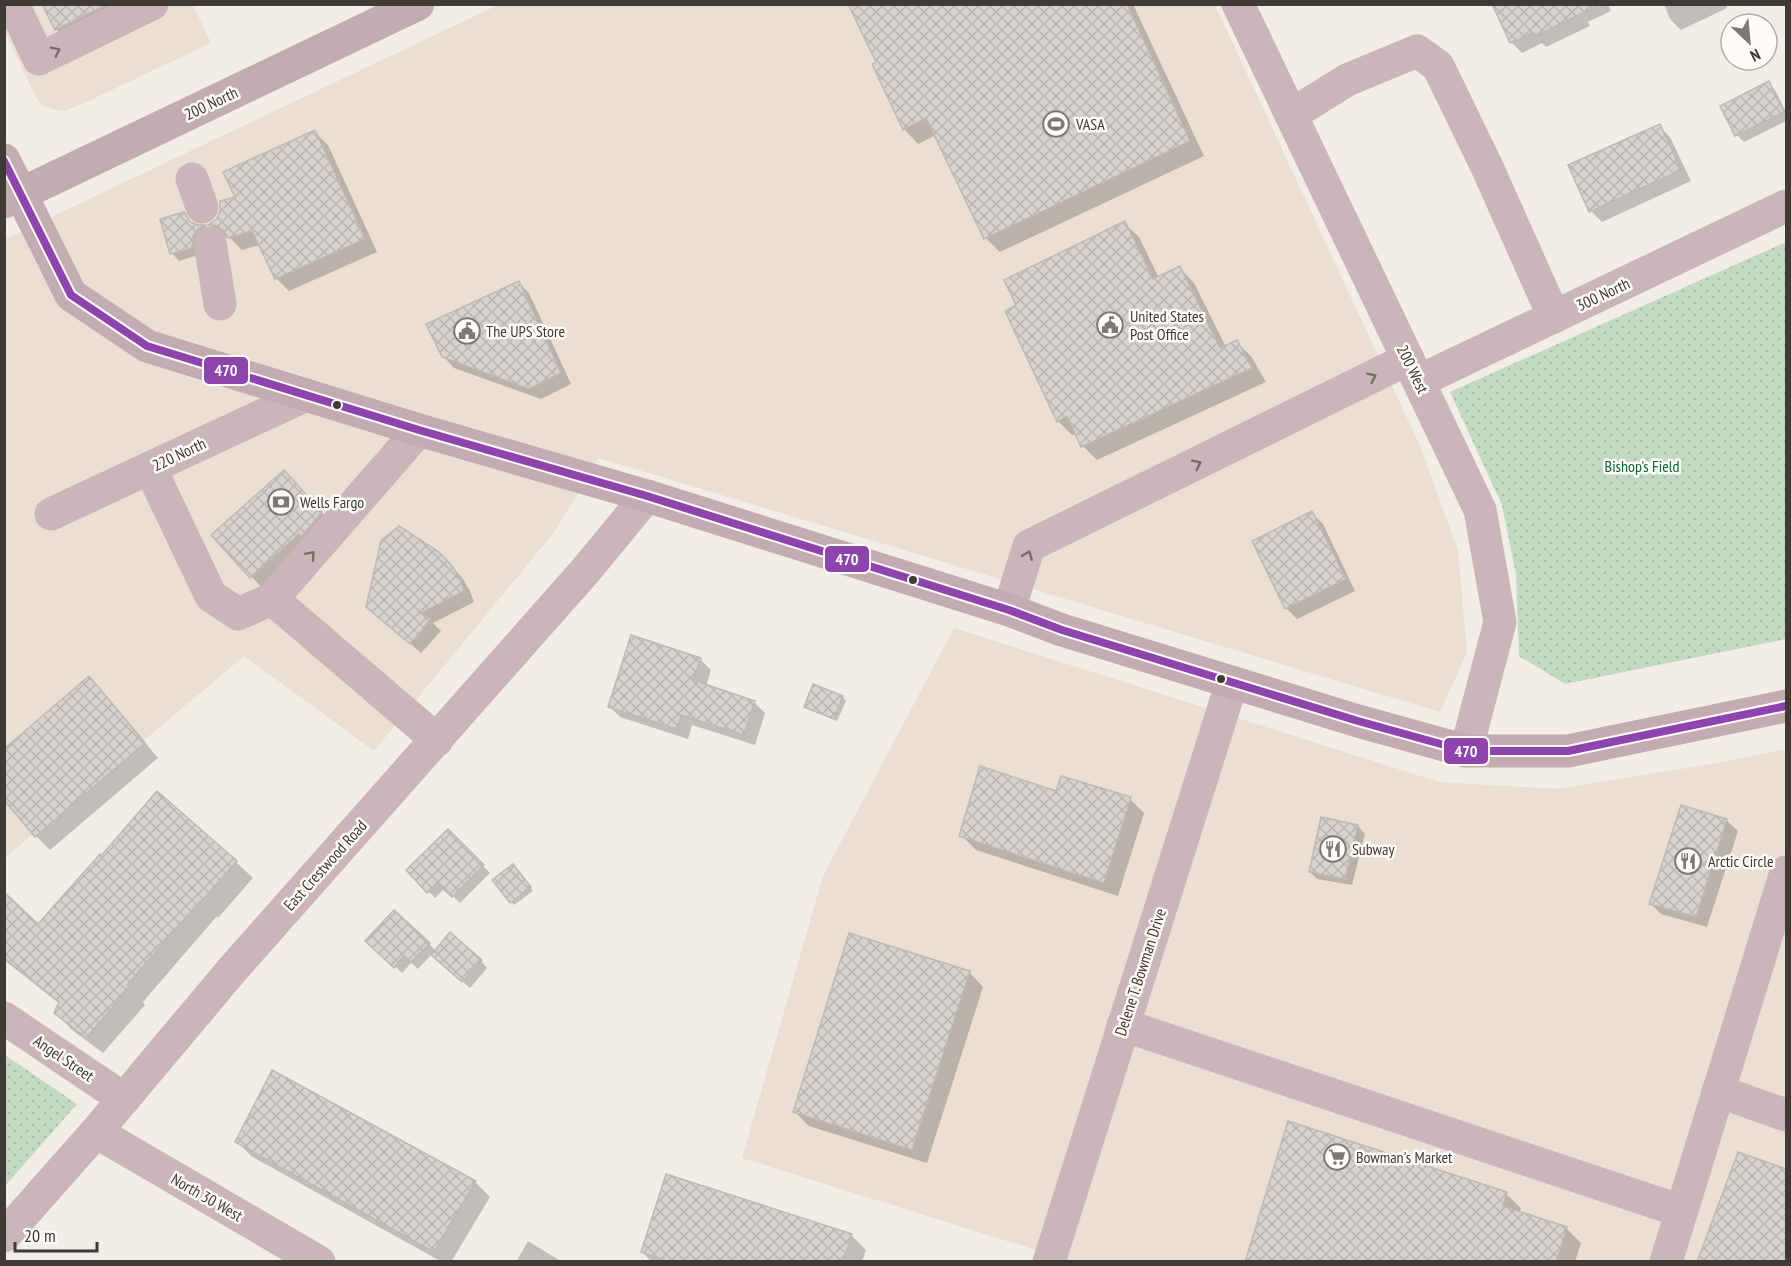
<svg xmlns="http://www.w3.org/2000/svg" width="1791" height="1266" viewBox="0 0 1791 1266" font-family="'PT Sans Narrow',sans-serif">
  <style>
    .built { fill: #ebded3 }
    .park { fill: url(#park-dots) }
    .shadow { fill: #0003 }
    .building { fill: url(#building-cross-hatch); stroke: #beb9b5; stroke-width: 1.5 }
    .lines { fill: none; stroke-linecap: round; stroke-linejoin: round }
    .minor { stroke: #cab6ba; stroke-width: 33 }
    .major { stroke: #c3acb1; stroke-width: 33 }
    .bus-1-casing { stroke: #fefbf9; stroke-width: 12 }
    .bus-1 { stroke: #8e44ad; stroke-width: 8 }
    .oneway { stroke: #766c6b }
    .bus-dot { fill: #3e3a36; stroke: #fefbf9; stroke-width: 2 }
    .labels { text-anchor: middle; stroke-width: 5; stroke-linejoin: round; paint-order: stroke }
    .street-label { font-size: 16px; fill: #3e3a36; stroke: #fefbf9 }
    .poi-label { font-size: 16px; fill: #3e3a36; stroke: #fefbf9; text-anchor: start }
    .park-label { font-size: 16px; fill: #00662e; stroke: #fefbf9 }
    .line-badge { stroke: #fefbf9; stroke-width: 2 }
    .badge-label { font-size: 16px; text-anchor: middle; font-weight: bold; fill: #fff }
  </style>
  <defs>
    <pattern id="park-dots" width="8" height="8" patternUnits="userSpaceOnUse" patternTransform="scale(1.5)"><rect width="8" height="8" fill="#c2dac2"/><path d="M2 2h.1M6 6h.1" fill="none" stroke="#a8bca7" stroke-width="1.8" stroke-linecap="round"/></pattern>
    <pattern id="building-cross-hatch" width="8" height="8" patternUnits="userSpaceOnUse" patternTransform="scale(1.5)"><rect width="8" height="8" fill="#d6d2cd"/><path d="M0 0l8 8M0 8l8-8" fill="none" stroke="#b9b5b1"/></pattern>
  </defs>
  <rect width="100%" height="100%" fill="#f3ede7"/>
  <g class="built">
    <polygon points="4,5 193,5 211,43 82,104 64,111 56,110 43,106 36,98 5,31"/>
    <polygon points="498,5 1215,5 1420,446 1458,550 1467,652 1440,712 599,458 555,531 374,751 244,656 5,858 5,239"/>
    <polygon points="954,628 1439,782 1556,789 1718,763 1786,749 1786,1261 1071,1261 742,1158 823,876"/>
  </g>
  <g class="park">
    <polygon points="1786,242 1786,639 1565,684 1519,656 1516,574 1502,505 1450,392"/>
    <polygon points="5,1055 77,1104 5,1186"/>
  </g>
  <g class="shadow">
    <polygon points="44,4 141,4 67,40 56,29"/>
    <polygon points="849,4 1133,4 1204,156 1000,252 986,238 936,135 918,144 904,129 878,63"/>
    <polygon points="1493,4 1608,4 1611,11 1588,22 1590,26 1546,47 1542,43 1522,53 1511,42"/>
    <polygon points="1664,4 1725,4 1727,8 1681,30 1670,19"/>
    <polygon points="1768,83 1775,90 1786,112 1786,121 1744,142 1737,135"/>
    <polygon points="1659,126 1670,137 1691,181 1602,222 1591,211"/>
    <polygon points="314,132 328,145 377,252 289,291 276,278 260,245 242,250 230,238 223,237 211,225 218,220 238,198"/>
    <polygon points="183,214 193,225 198,227 205,226 211,233 198,255 179,261 172,253"/>
    <polygon points="1124,223 1139,237 1159,278 1180,268 1194,283 1226,347 1236,342 1251,356 1266,382 1097,460 1083,446 1077,433 1072,435 1058,421 1018,306"/>
    <polygon points="518,282 529,293 571,384 541,399 454,368 443,356"/>
    <polygon points="295,482 332,524 262,588 214,535"/>
    <polygon points="1312,513 1323,524 1355,591 1297,619 1286,608"/>
    <polygon points="450,564 463,579 470,591 474,602 433,623 441,631 421,653 368,607"/>
    <polygon points="700,659 711,670 706,686 754,702 765,713 755,745 692,725 688,739 620,717 609,706"/>
    <polygon points="89,678 103,692 158,758 50,850 36,836"/>
    <polygon points="814,686 843,697 846,701 837,721 809,709 806,706"/>
    <polygon points="1057,793 1130,799 1144,813 1118,896 976,850 961,835"/>
    <polygon points="1682,807 1727,821 1738,831 1707,927 1661,914 1650,903"/>
    <polygon points="1358,826 1365,834 1352,885 1317,879 1310,872"/>
    <polygon points="448,831 490,873 460,903 445,888 435,898 408,870"/>
    <polygon points="236,862 253,878 218,918 217,916 143,1002 145,1005 103,1053 72,1030 56,1013 60,1004 4,960 4,894 38,926"/>
    <polygon points="516,869 533,891 514,905 494,881"/>
    <polygon points="368,941 429,944 436,951 481,961 487,968 470,988 432,954 418,969 411,963 402,973"/>
    <polygon points="969,972 983,987 927,1163 809,1126 794,1111"/>
    <polygon points="273,1072 475,1182 490,1197 451,1262 442,1262 251,1156 237,1141"/>
    <polygon points="1739,1154 1786,1171 1786,1262 1700,1262"/>
    <polygon points="1506,1194 1521,1208 1519,1213 1566,1228 1581,1243 1575,1262 1246,1262"/>
    <polygon points="851,1235 866,1250 862,1262 652,1262 642,1252"/>
    <polygon points="528,1241 562,1262 516,1262"/>
  </g>
  <g class="building">
    <polygon points="42,4 108,4 55,30"/>
    <polygon points="848,4 1127,4 1190,141 984,239 926,118 903,130 872,64 876,62"/>
    <polygon points="1492,4 1601,4 1534,37 1532,33 1510,43"/>
    <polygon points="1769,81 1784,112 1735,136 1720,106"/>
    <polygon points="1660,124 1681,170 1589,212 1568,165"/>
    <polygon points="315,130 365,239 275,279 252,231 228,238 224,231 217,226 208,225 217,219 220,211 220,201 235,197 223,172"/>
    <polygon points="184,212 190,222 198,225 206,225 198,229 193,236 192,248 170,254 160,219"/>
    <polygon points="1125,221 1153,279 1180,266 1220,348 1237,340 1252,368 1081,447 1067,416 1057,422 1005,311 1016,305 1004,280"/>
    <polygon points="519,281 561,373 529,389 442,357 426,324"/>
    <polygon points="284,470 322,512 301,537 299,534 250,578 211,535"/>
    <polygon points="1312,511 1346,579 1285,609 1252,541"/>
    <polygon points="399,526 439,552 452,566 460,579 464,591 421,613 431,619 410,644 366,607 381,541"/>
    <polygon points="631,635 701,658 693,680 755,701 744,735 681,715 677,729 608,707"/>
    <polygon points="89,676 145,743 35,837 4,800 4,749"/>
    <polygon points="813,684 843,696 834,719 804,707"/>
    <polygon points="980,766 1056,791 1061,776 1131,797 1104,883 959,836"/>
    <polygon points="157,791 237,861 201,902 200,901 127,985 130,987 86,1038 54,1013 59,1002 4,958 4,892 38,924 100,854 101,856"/>
    <polygon points="1681,805 1727,819 1696,917 1649,904"/>
    <polygon points="1321,817 1358,825 1345,879 1309,872"/>
    <polygon points="448,829 484,865 452,897 437,883 427,893 406,870"/>
    <polygon points="513,864 531,887 510,903 492,880"/>
    <polygon points="394,910 430,943 410,963 403,957 394,968 365,941"/>
    <polygon points="450,932 482,960 462,982 431,955"/>
    <polygon points="849,933 970,971 912,1150 793,1112"/>
    <polygon points="272,1070 476,1181 434,1252 235,1142"/>
    <polygon points="1288,1121 1507,1192 1503,1206 1567,1227 1556,1262 1245,1262"/>
    <polygon points="1738,1152 1786,1169 1786,1262 1697,1262"/>
    <polygon points="666,1174 852,1234 843,1262 669,1262 641,1252"/>
  </g>
  <g class="lines">
    <g class="minor">
      <polyline points="13,4 39,59 152,4"/>
      <polyline points="1238,4 1480,510 1500,622 1466,751"/>
      <polyline points="1291,115 1347,80 1417,51 1438,66 1487,167 1554,317"/>
      <polyline points="192,179 202,207"/>
      <polyline points="210,243 220,304"/>
      <polyline points="1419,381 1786,206"/>
      <polyline points="150,468 211,596 238,614 272,599 437,740"/>
      <polyline points="51,514 306,395"/>
      <polyline points="272,599 419,430"/>
      <polyline points="1009,610 1029,546 1408,359"/>
      <polyline points="4,1018 124,1099"/>
      <polyline points="1123,1025 1681,1211"/>
      <polyline points="1718,1091 1786,1115"/>
      <polyline points="96,1132 319,1262"/>
      <polyline points="4,1236 96,1132 232,970 586,570 647,496"/>
      <polyline points="1049,1262 1232,682"/>
      <polyline points="1666,1262 1786,872"/>
    </g>
    <g class="major">
      <polyline points="4,160 71,295 147,346 419,430 647,496 1009,610 1062,630 1358,721 1466,751 1568,751 1786,706"/>
      <polyline points="4,202 418,4"/>
    </g>
    <g class="bus-1-casing">
      <polyline id="bus-1" points="4,161 71,295 147,346 419,430 647,496 1009,610 1062,630 1358,721 1466,751 1568,751 1786,706"/>
    </g>
    <use href="#bus-1" class="bus-1"/>
  </g>
  <defs><path id="oneway-chevron" d="M-2-3.5L2.5 0L-2 3.5" fill="none" stroke-width="1.6" stroke-linecap="round" stroke-linejoin="round" transform="scale(1.5)"/></defs>
  <g class="oneway">
    <use href="#oneway-chevron" transform="translate(56 51) rotate(-26)"/>
    <use href="#oneway-chevron" transform="translate(1372 377) rotate(-26)"/>
    <use href="#oneway-chevron" transform="translate(1197 464) rotate(-26)"/>
    <use href="#oneway-chevron" transform="translate(311 555) rotate(-49)"/>
    <use href="#oneway-chevron" transform="translate(1028 555) rotate(-68)"/>
  </g>
  <defs>
    <g id="stadium-ring" transform="scale(1.35)"><circle r="9.5" fill="#fefbf9" stroke="#7d7974" stroke-width="1.5"/><path d="M0-5a6.5 5 0 1 0 0 10a6.5 5 0 1 0 0-10ZM-3.5-1.8h7v3.6h-7Z" fill="#7d7974"/></g>
    <g id="civic-ring" transform="scale(1.35)"><circle r="9.5" fill="#fefbf9" stroke="#7d7974" stroke-width="1.5"/><path d="M-.6-6.5H3V-4.5H.6V-3L4-1V1h2V6H-6V1h2V-1L-.6-3ZM-1.2 2.5V6h2.4V2.5Z" fill="#7d7974"/></g>
    <g id="bank-ring" transform="scale(1.35)"><circle r="9.5" fill="#fefbf9" stroke="#7d7974" stroke-width="1.5"/><path d="M-6-4H6V4H-6ZM0-2.3a2.3 2.3 0 1 0 0 4.6a2.3 2.3 0 1 0 0-4.6Z" fill="#7d7974"/></g>
    <g id="restaurant-ring" transform="scale(1.35)"><circle r="9.5" fill="#fefbf9" stroke="#7d7974" stroke-width="1.5"/><path d="M-5-6h1v4h1v-4h1v4h1v-4h1v5L-1.5 .5V6h-2V.5L-5-1ZM5-6V6H3V1.5H1.5Q1.5-4 5-6Z" fill="#7d7974"/></g>
    <g id="supermarket-ring" transform="scale(1.35)"><circle r="9.5" fill="#fefbf9" stroke="#7d7974" stroke-width="1.5"/><path d="M-6-5.5h2.5l.6 2H6L4.5 2H-2.5L-4.4-4H-6ZM-1.5 3.2a1.3 1.3 0 1 0 .1 0ZM3 3.2a1.3 1.3 0 1 0 .1 0Z" fill="#7d7974"/></g>
  </defs>
  <g fill-rule="evenodd">
    <use href="#stadium-ring" x="1056" y="124"/>
    <use href="#civic-ring" x="1110" y="325"/>
    <use href="#civic-ring" x="467" y="331"/>
    <use href="#bank-ring" x="281" y="502"/>
    <use href="#restaurant-ring" x="1333" y="849"/>
    <use href="#restaurant-ring" x="1688" y="861"/>
    <use href="#supermarket-ring" x="1337" y="1157"/>
  </g>
  <g class="bus-dot">
    <circle cx="337" cy="405" r="5"/>
    <circle cx="913" cy="580" r="5"/>
    <circle cx="1221" cy="679" r="5"/>
  </g>
  <g class="labels">
    <g class="street-label">
      <text transform="translate(211 103) rotate(-25)" y="6">200 North</text>
      <text transform="translate(1603 294) rotate(-25)" y="6">300 North</text>
      <text transform="translate(1413 369) rotate(64)" y="6">200 West</text>
      <text transform="translate(179 454) rotate(-25)" y="6">220 North</text>
      <text transform="translate(325 865) rotate(-48)" y="6">East Crestwood Road</text>
      <text transform="translate(1140 972) rotate(-72)" y="6">Delene T. Bowman Drive</text>
      <text transform="translate(64 1058) rotate(34)" y="6">Angel Street</text>
      <text transform="translate(207 1197) rotate(30)" y="6">North 30 West</text>
    </g>
    <g class="poi-label">
      <text x="1076" y="130">VASA</text>
      <text x="1130" y="322">United States<tspan x="1130" dy="18">Post Office</tspan></text>
      <text x="486" y="337">The UPS Store</text>
      <text x="300" y="508">Wells Fargo</text>
      <text x="1352" y="855">Subway</text>
      <text x="1708" y="867">Arctic Circle</text>
      <text x="1356" y="1163">Bowman's Market</text>
    </g>
    <g class="park-label">
      <text x="1642" y="472">Bishop's Field</text>
    </g>
  </g>
  <g class="line-badge">
    <rect x="203" y="356" width="46" height="29" rx="6" fill="#8e44ad"/>
    <rect x="824" y="545" width="46" height="28" rx="6" fill="#8e44ad"/>
    <rect x="1443" y="737" width="46" height="28" rx="6" fill="#8e44ad"/>
  </g>
  <g class="badge-label">
    <text x="226" y="376">470</text>
    <text x="847" y="565">470</text>
    <text x="1466" y="757">470</text>
  </g>
  <rect width="1791" height="1266" fill="none" stroke="#3e3a36" stroke-width="12"/>
  <g transform="translate(1749 42) rotate(154)"><circle r="28" fill="#fefbf9" stroke="#b1aeab" stroke-width="1.5"/>
  <path d="M0-4.5L10 22L0 15L-10 22Z" fill="#7d7974"/>
  <text y="-9" font-size="16" font-weight="bold" text-anchor="middle" fill="#3e3a36">N</text>
  </g>
  <path d="M15 1242v9h82v-9" fill="none" stroke="#3e3a36" stroke-width="3"/>
  <text x="24" y="1242" font-size="18" fill="#3e3a36" stroke="#fefbf9" stroke-width="4.5" paint-order="stroke">20 m</text>
</svg>
